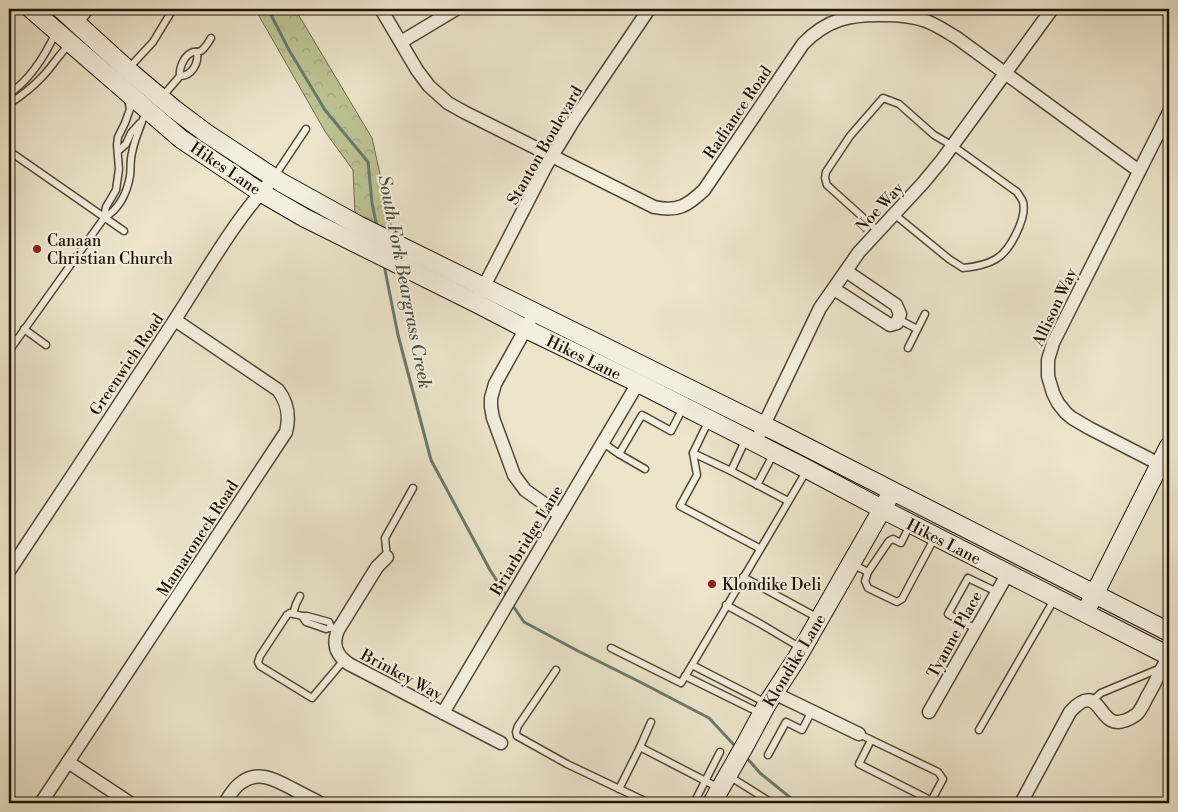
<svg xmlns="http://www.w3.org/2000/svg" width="1178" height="812" viewBox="0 0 1178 812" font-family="'Libre Bodoni',serif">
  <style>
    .forest { fill: url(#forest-crowns); stroke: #6e6c4d }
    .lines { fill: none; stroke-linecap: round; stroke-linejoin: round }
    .stream { stroke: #687b6f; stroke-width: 3 }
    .lane-casing { stroke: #524838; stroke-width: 9 }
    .street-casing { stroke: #524838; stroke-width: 15 }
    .secondary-casing { stroke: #1f1407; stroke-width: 20 }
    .lane { stroke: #f3eedd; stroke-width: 6 }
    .street { stroke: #f3eedd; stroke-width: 12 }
    .secondary { stroke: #f3eedd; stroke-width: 18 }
    .poi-dot { fill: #8f2418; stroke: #f3eedd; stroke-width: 2 }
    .labels { text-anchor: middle; stroke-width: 4.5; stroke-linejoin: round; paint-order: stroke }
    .street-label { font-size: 16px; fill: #1f1407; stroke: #f3eedd }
    .poi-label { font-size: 16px; fill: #1f1407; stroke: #f3eedd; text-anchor: start }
    .water-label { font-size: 18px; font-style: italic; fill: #4a5044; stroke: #f3eedd }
  </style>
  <defs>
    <pattern id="forest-crowns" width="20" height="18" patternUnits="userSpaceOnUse" patternTransform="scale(1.25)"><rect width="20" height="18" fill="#bdc393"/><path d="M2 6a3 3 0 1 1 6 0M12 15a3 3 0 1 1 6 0" fill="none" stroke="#a2a77d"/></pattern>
  </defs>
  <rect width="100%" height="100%" fill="#ece5cb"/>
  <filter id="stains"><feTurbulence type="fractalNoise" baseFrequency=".004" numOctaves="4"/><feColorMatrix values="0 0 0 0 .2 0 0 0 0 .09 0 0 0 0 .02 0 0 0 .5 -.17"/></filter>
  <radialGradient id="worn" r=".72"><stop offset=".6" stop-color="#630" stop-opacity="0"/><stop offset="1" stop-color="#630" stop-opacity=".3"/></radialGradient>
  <polygon class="forest" points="255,9 295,9 372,138 393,233 355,214 353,170 326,133"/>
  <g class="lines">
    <g class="stream">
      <polyline points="268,9 289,50 325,110 368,162 372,203 377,227"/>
      <polyline points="384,265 398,335 431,460 490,570 508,598"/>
      <polyline points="511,603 524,622 578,651 642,683 709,718 736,747"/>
      <polyline points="746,757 760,773 797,803"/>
    </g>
    <g class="lane-casing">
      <g id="lane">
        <polyline points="128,69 153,42 173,9"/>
        <path d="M180,76C192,76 199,63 197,52"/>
        <path d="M9,94C31,79 45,56 56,32"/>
        <path d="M162,97L180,76C179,68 184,55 193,52C196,52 198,52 201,51C206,47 208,43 211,38"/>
        <path d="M9,104C21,96 32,88 42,77C52,67 59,54 70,44"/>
        <polyline points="9,151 124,231"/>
        <polyline points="118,151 126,144 131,133 140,123"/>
        <polyline points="274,177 306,129"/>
        <path d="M104,218C119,209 127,193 130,176C131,168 130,160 132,153C134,141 139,130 143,119"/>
        <path d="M878,231L827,185L825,178L826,172L850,136L883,98L899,104L934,135L953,146L1017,192C1019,195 1022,199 1023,202C1027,218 1010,251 996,259C986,265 974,267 963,268L949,259L894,214"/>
        <polyline points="898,319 917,329"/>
        <polyline points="24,329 46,345"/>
        <polyline points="9,335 16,340"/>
        <polyline points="908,348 925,314"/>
        <polyline points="9,351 104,218 106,207 116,190 119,169 117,145 118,137 125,123 130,109 128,99"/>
        <polyline points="709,420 693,453 697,475 680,506 759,548"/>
        <polyline points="602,442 619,454 642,415 671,431 683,408"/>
        <polyline points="693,453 731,471 788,501"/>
        <polyline points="619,454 645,469"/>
        <polyline points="731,471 746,439"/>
        <polyline points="757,485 774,453"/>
        <polyline points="910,525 901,543 893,539 889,541 868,572 865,581 868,588 897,602 902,599 935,537"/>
        <polyline points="387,557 385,538 413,488"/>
        <polyline points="852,564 868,572"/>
        <polyline points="743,577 818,618"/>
        <polyline points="726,605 759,623 801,648"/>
        <polyline points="293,614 296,604 300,596"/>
        <polyline points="302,616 290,613 287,615 260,656 258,662 260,666 312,698 344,660"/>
        <polyline points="331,627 326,629 306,622 302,616 307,616 329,622 331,627 338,630"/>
        <polyline points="976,629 948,614 968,578 997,592"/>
        <polyline points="611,648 681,683 692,665"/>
        <polyline points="556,670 518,726 516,732 517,736 567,764 649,803"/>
        <polyline points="685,676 760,713"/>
        <polyline points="1093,700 1101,693 1161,668"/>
        <polyline points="766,703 692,665 807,470"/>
        <polyline points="979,730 1055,598"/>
        <polyline points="859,734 938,772 943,779 930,803"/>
        <polyline points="871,740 859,764 932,801"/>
        <polyline points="640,747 651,722"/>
        <polyline points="768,755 786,722 802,730 812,711"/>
        <polyline points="729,776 772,803"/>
        <polyline points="619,789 640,747 719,788"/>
        <polyline points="694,803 720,752"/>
      </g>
    </g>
    <g class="street-casing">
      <g id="street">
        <path d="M381,9L417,70L429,86L448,103L464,112L654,207C678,212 687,206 704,190L803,44C827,19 851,14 884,15C898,15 913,16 926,21C937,25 947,32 957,38L1139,171"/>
        <polyline points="76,23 87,9"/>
        <polyline points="401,42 456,9"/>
        <polyline points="1169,112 1053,343 1048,360 1048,376 1053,393 1058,403 1066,413 1072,418 1089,428 1169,469"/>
        <polyline points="834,289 890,325 897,323 900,314 896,305 846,271"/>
        <polyline points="480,294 546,166 574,120 649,9"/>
        <polyline points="530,321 495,384 491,398 491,407 493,418 514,475 525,490 560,515"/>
        <polyline points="760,433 820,308 859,252 923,183 942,160 1052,9"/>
        <path d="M387,557L377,567L338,630C332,645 336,655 349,664L501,743"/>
        <path d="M9,571C64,488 120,404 174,321C206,272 234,220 274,178"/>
        <polyline points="774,693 859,734"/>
        <polyline points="929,712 1008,573"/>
        <polyline points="443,713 638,383"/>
        <polyline points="68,762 130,803"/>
        <path d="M41,803L286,432C290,416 288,403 278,390L175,320"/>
        <path d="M225,803C229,796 234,787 242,782C259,770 276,780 293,789C302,794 311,798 320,803"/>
        <path d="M1021,803L1070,712C1101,678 1098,730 1123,721C1128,720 1133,717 1137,714C1141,710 1144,703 1147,697C1155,684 1161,669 1169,656"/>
      </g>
    </g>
    <g class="secondary-casing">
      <g id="secondary">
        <polyline points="31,9 181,139 260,192 305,218 476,303 526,329 638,383 807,469 882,509 1169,656"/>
        <polyline points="61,9 128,70 174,109 206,133 282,183 358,225 779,433 1169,632"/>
        <polyline points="1090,603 1169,446"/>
        <polyline points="712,803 745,745 767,704 797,658 888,499"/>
      </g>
    </g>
    <use href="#lane" class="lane"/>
    <use href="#street" class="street"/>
    <use href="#secondary" class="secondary"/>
  </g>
  <g class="poi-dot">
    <circle cx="37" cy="249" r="5"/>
    <circle cx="712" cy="584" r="5"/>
  </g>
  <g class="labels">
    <g class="street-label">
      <text transform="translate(737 112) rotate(-56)" y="6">Radiance Road</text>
      <text transform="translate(544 145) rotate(-60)" y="6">Stanton Boulevard</text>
      <text transform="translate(226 168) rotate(34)" y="6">Hikes Lane</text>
      <text transform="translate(879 207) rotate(-47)" y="6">Noe Way</text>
      <text transform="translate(1054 307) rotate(-65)" y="6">Allison Way</text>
      <text transform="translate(584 357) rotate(26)" y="6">Hikes Lane</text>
      <text transform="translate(126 364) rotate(-56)" y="6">Greenwich Road</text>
      <text transform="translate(197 538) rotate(-57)" y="6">Mamaroneck Road</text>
      <text transform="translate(526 540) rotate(-59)" y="6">Briarbridge Lane</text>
      <text transform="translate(944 541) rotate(27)" y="6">Hikes Lane</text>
      <text transform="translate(954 634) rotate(-61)" y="6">Tyanne Place</text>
      <text transform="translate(794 660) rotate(-59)" y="6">Klondike Lane</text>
      <text transform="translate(402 674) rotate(28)" y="6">Brinkey Way</text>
    </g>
    <g class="poi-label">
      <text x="47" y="246">Canaan<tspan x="47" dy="18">Christian Church</tspan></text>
      <text x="722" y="590">Klondike Deli</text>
    </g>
    <g class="water-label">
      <text transform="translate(405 282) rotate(79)" y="6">South Fork Beargrass Creek</text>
    </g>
  </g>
  <rect width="1178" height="812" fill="none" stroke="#ece5cb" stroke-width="30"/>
  <rect x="10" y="10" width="1158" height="792" fill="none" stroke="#1f1407" stroke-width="2.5"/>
  <rect x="15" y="15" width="1148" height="782" fill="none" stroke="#1f1407"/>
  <rect width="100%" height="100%" filter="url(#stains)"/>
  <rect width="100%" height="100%" fill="url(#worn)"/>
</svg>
